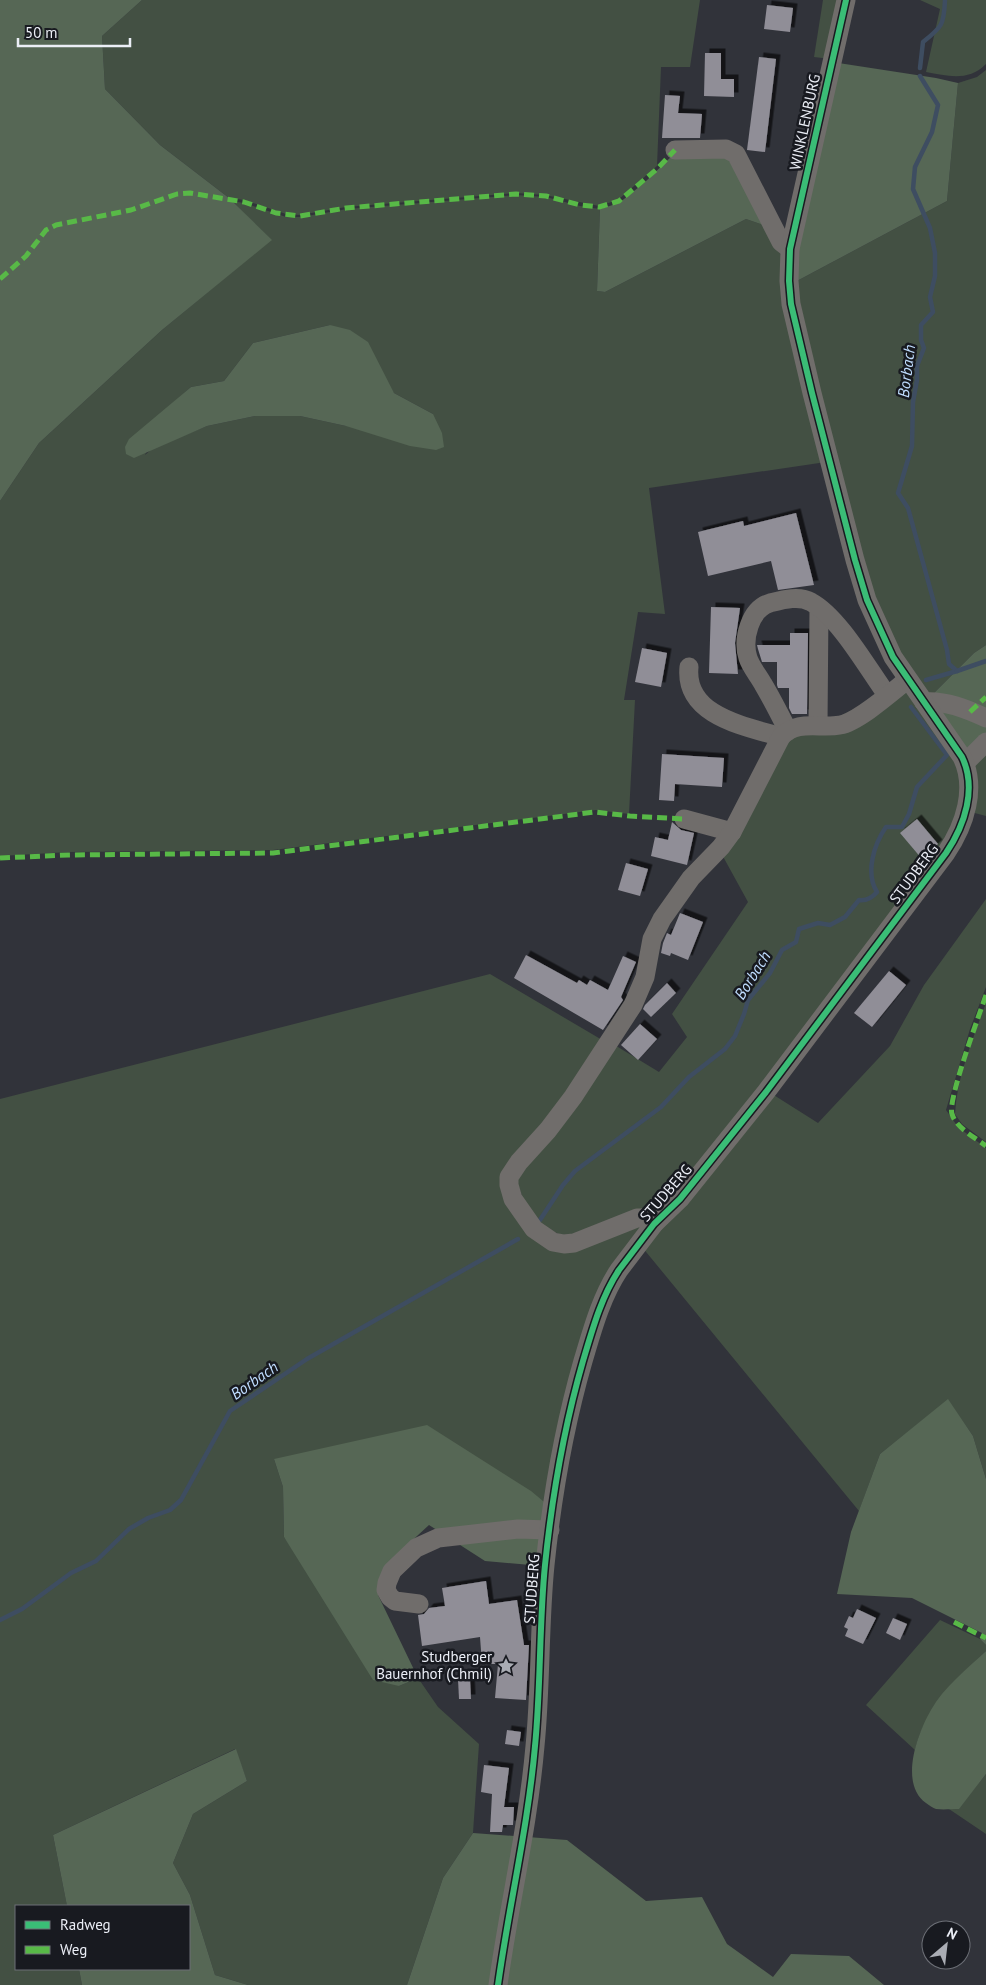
<svg xmlns="http://www.w3.org/2000/svg" width="986" height="1985" viewBox="0 0 986 1985" font-family="'PT Sans',sans-serif">
  <style>
    .green { fill: #435043; fill-rule: evenodd }
    .forest { fill: #566755 }
    .lines { fill: none; stroke-linecap: round; stroke-linejoin: round }
    .stream { stroke: #3e4d61; stroke-width: 4.5 }
    .building { fill: #908e97; filter: url(#shadow) }
    .minor { stroke: #706d6b; stroke-width: 19 }
    .quiet { stroke: #58b947; stroke-width: 5; stroke-dasharray: 10 5; stroke-linecap: butt }
    .cycleway-casing { stroke: #181a20; stroke-width: 9 }
    .cycleway { stroke: #3abd76; stroke-width: 6 }
    .labels { text-anchor: middle; stroke-width: 5; stroke-linejoin: round; paint-order: stroke }
    .street-label { font-size: 15px; fill: #ebeef6; stroke: #181a20 }
    .poi-label { font-size: 15px; fill: #ebeef6; stroke: #181a20; text-anchor: end }
    .water-label { font-size: 16px; font-style: italic; fill: #bfdcfe; stroke: #181a20 }
  </style>
  <defs>
    <filter id="shadow"><feDropShadow dx="4.5" dy="-4.5" stdDeviation="0" flood-color="#0009"/></filter>
  </defs>
  <rect width="100%" height="100%" fill="#31333a"/>
  <g class="green">
    <polygon points="142,0 700,0 690,67 661,67 657,166 618,200 599,206 545,195 516,193 346,207 300,215 286,214 244,200 229,198 160,145 105,89 102,36"/>
    <polygon points="823,0 844,0 831,59 814,57"/>
    <path d="M920,0H986V64C968,82 948,76 926,72L940,9Z"/>
    <polygon points="986,70 986,645 974,653 926,701 899,655 860,559 795,282 947,201 958,83 977,77"/>
    <path d="M516,195L546,197L580,206L600,209L597,291L605,292L746,219L769,227L782,258L826,462L649,488L665,614L638,612L624,700H635L629,814L596,810L273,850L69,852L0,856V501L39,443L162,330L271,240L232,201L244,203L286,217H301L347,209ZM330,325L394,393L433,414L346,426L300,416H255L207,426L153,448L145,455L166,409L191,387L224,381L253,343Z"/>
    <polygon points="906,683 963,764 958,831 654,1222 573,1241 530,1220 514,1172 613,1044 659,1072 687,1037 672,1014 748,902 720,851 784,738 818,727"/>
    <polygon points="986,744 986,816 967,811 966,764"/>
    <polygon points="986,899 986,987 970,1029 946,1110 958,1127 986,1148 986,1479 973,1436 948,1400 880,1454 859,1511 642,1247 769,1092 818,1123 890,1046 924,985"/>
    <polygon points="490,974 609,1044 507,1176 544,1240 616,1227 652,1225 623,1257 549,1506 274,1459 283,1487 284,1537 399,1686 418,1678 438,1707 479,1744 473,1833 443,1878 407,1985 248,1985 215,1975 190,1895 173,1863 193,1814 247,1781 235,1749 53,1835 67,1906 16,1906 16,1969 79,1969 82,1985 0,1985 0,1099"/>
    <path d="M986,1003V1142L962,1124L955,1114C957,1076 973,1039 986,1003Z"/>
    <path d="M940,1620L980,1639L986,1645V1651C955,1681 926,1706 915,1750L866,1705Z"/>
    <polygon points="986,1774 986,1834 949,1809 959,1808"/>
  </g>
  <g class="forest">
    <polygon points="0,0 142,0 102,36 105,89 160,145 229,198 272,240 162,330 39,443 0,501"/>
    <polygon points="832,62 936,78 958,83 947,201 795,282 794,270"/>
    <polygon points="724,152 769,227 746,219 605,292 597,291 600,209 619,203 644,183 675,153"/>
    <polygon points="330,325 350,330 368,342 394,393 433,414 442,433 444,447 436,450 410,446 346,426 300,416 255,416 207,426 134,458 126,454 125,447 129,439 191,387 224,381 253,343"/>
    <polygon points="986,645 986,741 967,760 926,701 974,653"/>
    <polygon points="948,1399 973,1436 986,1479 986,1645 980,1639 982,1633 912,1598 837,1594 851,1532 880,1454"/>
    <polygon points="427,1425 531,1491 549,1506 542,1566 485,1561 429,1525 392,1559 378,1595 418,1678 399,1686 373,1680 284,1537 283,1487 274,1459"/>
    <path d="M986,1651V1774L959,1809C952,1809 943,1810 936,1809C933,1808 929,1805 926,1803C899,1784 917,1734 931,1710C944,1687 967,1669 986,1651Z"/>
    <polygon points="236,1749 247,1781 193,1814 173,1863 190,1895 215,1975 248,1985 82,1985 79,1969 189,1969 189,1906 67,1906 53,1835"/>
    <polygon points="473,1833 567,1840 646,1901 702,1897 727,1944 773,1977 791,1954 849,1956 884,1985 407,1985 443,1878"/>
  </g>
  <g class="lines">
    <g class="stream">
      <path d="M920,68L923,42C942,27 944,25 945,0"/>
      <polyline points="920,76 938,105 932,132 915,167 913,189 930,228 935,253 935,276 930,297 933,312 921,325 921,340 924,348 917,366 917,380 913,402 912,446 898,493 908,508 947,650 949,664 957,671 926,680"/>
      <polyline points="957,671 986,661"/>
      <path d="M540,1220L563,1185L575,1171L661,1107L689,1077L725,1049L735,1036L744,1014L748,1000L770,973L782,950L796,942L799,929L818,923L830,925L845,917L859,900C867,901 872,898 877,892C865,873 874,844 886,827H902L909,814L917,787L947,755L911,707"/>
      <polyline points="0,1620 22,1609 71,1573 96,1561 129,1529 148,1518 170,1510 181,1500 230,1411 307,1359 518,1239"/>
    </g>
  </g>
  <g class="building">
    <polygon points="767,5 793,8 790,32 764,29"/>
    <polygon points="705,53 721,53 721,79 734,79 734,97 704,96"/>
    <polygon points="759,57 776,59 765,152 747,150"/>
    <polygon points="665,95 680,96 678,113 702,114 700,138 662,138"/>
    <polygon points="796,513 814,585 778,590 771,561 708,576 698,532 743,521 744,526"/>
    <polygon points="711,607 740,608 735,643 738,674 709,673"/>
    <polygon points="790,633 808,633 807,714 792,714 789,708 789,688 778,688 777,685 777,662 762,662 758,649 757,645 790,645"/>
    <polygon points="642,648 667,653 661,687 635,682"/>
    <polygon points="662,754 724,758 722,787 675,784 674,801 659,800"/>
    <polygon points="917,819 938,844 922,859 900,833"/>
    <polygon points="672,822 681,830 694,833 687,865 651,856 655,837 668,840"/>
    <polygon points="626,863 648,869 640,896 618,890"/>
    <polygon points="680,913 703,922 688,960 671,953 670,956 661,953 663,943 667,933 671,935"/>
    <polygon points="526,955 577,983 579,980 587,985 590,980 608,990 623,956 636,962 621,997 623,1000 603,1030 514,978"/>
    <polygon points="889,971 906,985 872,1027 854,1013"/>
    <polygon points="667,983 676,993 651,1017 643,1009 645,1005"/>
    <polygon points="640,1024 657,1039 638,1060 621,1045"/>
    <polygon points="486,1581 489,1604 517,1600 524,1645 529,1645 526,1700 495,1698 498,1664 482,1664 480,1637 422,1646 418,1615 424,1614 429,1608 445,1606 442,1588"/>
    <polygon points="857,1609 876,1618 863,1644 845,1636 848,1629 844,1627 849,1616 853,1618"/>
    <polygon points="893,1618 907,1624 900,1640 886,1633"/>
    <polygon points="458,1679 470,1679 471,1699 459,1699"/>
    <polygon points="507,1730 521,1732 519,1746 505,1744"/>
    <polygon points="484,1765 509,1768 504,1807 514,1807 513,1825 503,1825 502,1832 490,1832 492,1794 481,1792"/>
  </g>
  <g class="lines">
    <g class="minor">
      <polyline points="675,150 726,149 736,154 781,242 790,249"/>
      <path d="M689,667C684,716 745,726 781,737"/>
      <path d="M924,702C945,700 967,709 986,718"/>
      <polyline points="818,725 819,608"/>
      <path d="M788,731C780,715 772,699 763,684C758,675 751,667 748,658C742,639 750,609 770,603C782,600 799,595 811,602C839,617 868,669 887,695"/>
      <polyline points="965,763 986,742"/>
      <polyline points="684,819 732,832"/>
      <path d="M654,1224L642,1218H637L574,1243L564,1244L553,1242L534,1229L513,1199L509,1185V1177L519,1162L548,1130L573,1097L633,1005L645,977L652,939L662,919L691,878L721,847L732,832L781,737C797,719 820,729 840,725C858,722 892,692 907,680"/>
      <polyline points="419,1604 395,1601 390,1597 386,1590 387,1583 392,1571 416,1548 438,1538 518,1529 550,1530"/>
      <path d="M498,1985C509,1905 528,1827 535,1746C541,1686 539,1625 545,1565C552,1497 564,1427 583,1361C592,1331 601,1297 619,1270L654,1224L680,1199L766,1092L946,853C965,825 977,788 962,757L893,657L867,600L855,560L812,393L791,304L789,281L790,249L846,0"/>
    </g>
    <g class="quiet">
      <polyline points="0,279 26,256 46,230 56,225 131,210 177,194 190,193 244,202 276,213 300,216 346,208 516,194 546,196 580,205 599,207 619,201 657,169 675,150"/>
      <polyline points="970,712 986,697"/>
      <polyline points="0,858 68,855 273,853 595,812 630,816 684,819"/>
      <path d="M986,995C980,1013 947,1101 952,1114C956,1128 976,1138 986,1146"/>
      <polyline points="954,1622 986,1638"/>
    </g>
    <g class="cycleway-casing">
      <path id="cycleway" d="M498,1985C509,1905 528,1827 535,1746C541,1686 539,1625 545,1565C552,1497 564,1427 583,1361C592,1331 601,1297 619,1270L654,1224L680,1199L766,1092L946,853C965,825 977,788 962,757L893,657L867,600L855,560L812,393L791,304L789,281L790,249L846,0"/>
    </g>
    <use href="#cycleway" class="cycleway"/>
  </g>
  <defs>
    <g id="sight-bare" transform="scale(1.35)"><path d="M0-6L1.8-2.2L6-1.7L2.9 1.2L3.7 5.4L0 3.3L-3.7 5.4L-2.9 1.2L-6-1.7L-1.8-2.2Z" fill="#aaadb4" stroke="#181a20" stroke-width="2.5" paint-order="stroke"/></g>
  </defs>
  <g fill-rule="evenodd">
    <use href="#sight-bare" x="506" y="1666"/>
  </g>
  <g class="labels">
    <g class="street-label">
      <text transform="translate(805 122) rotate(-78)" y="5">WINKLENBURG</text>
      <text transform="translate(914 874) rotate(-53)" y="5">STUDBERG</text>
      <text transform="translate(666 1193) rotate(-49)" y="5">STUDBERG</text>
      <text transform="translate(532 1589) rotate(-86)" y="5">STUDBERG</text>
    </g>
    <g class="poi-label">
      <text x="492" y="1662">Studberger<tspan x="492" dy="17">Bauernhof (Chmil)</tspan></text>
    </g>
    <g class="water-label">
      <text transform="translate(906 371) rotate(-83)" y="6">Borbach</text>
      <text transform="translate(752 975) rotate(-58)" y="6">Borbach</text>
      <text transform="translate(254 1380) rotate(-35)" y="6">Borbach</text>
    </g>
  </g>
  <rect x="15" y="1905" width="175" height="65" fill="#181a20" stroke="#6c6f76"/>
  <rect x="25" y="1921" width="25" height="8" fill="#3abd76" stroke="#6c6f76"/>
  <text x="60" y="1930" font-size="15" fill="#ebeef6">Radweg</text>
  <rect x="25" y="1946" width="25" height="8" fill="#58b947" stroke="#6c6f76"/>
  <text x="60" y="1955" font-size="15" fill="#ebeef6">Weg</text>
  <g transform="translate(946 1945) rotate(28)"><circle r="24" fill="#181a20" stroke="#6c6f76"/>
  <path d="M0-4L9 19L0 12L-9 19Z" fill="#aaadb4"/>
  <text y="-8" font-size="14" font-weight="bold" text-anchor="middle" fill="#ebeef6">N</text>
  </g>
  <path d="M18 38v8h112v-8" fill="none" stroke="#ebeef6" stroke-width="2.5"/>
  <text x="25" y="38" font-size="15" fill="#ebeef6" stroke="#181a20" stroke-width="4" paint-order="stroke">50 m</text>
</svg>
